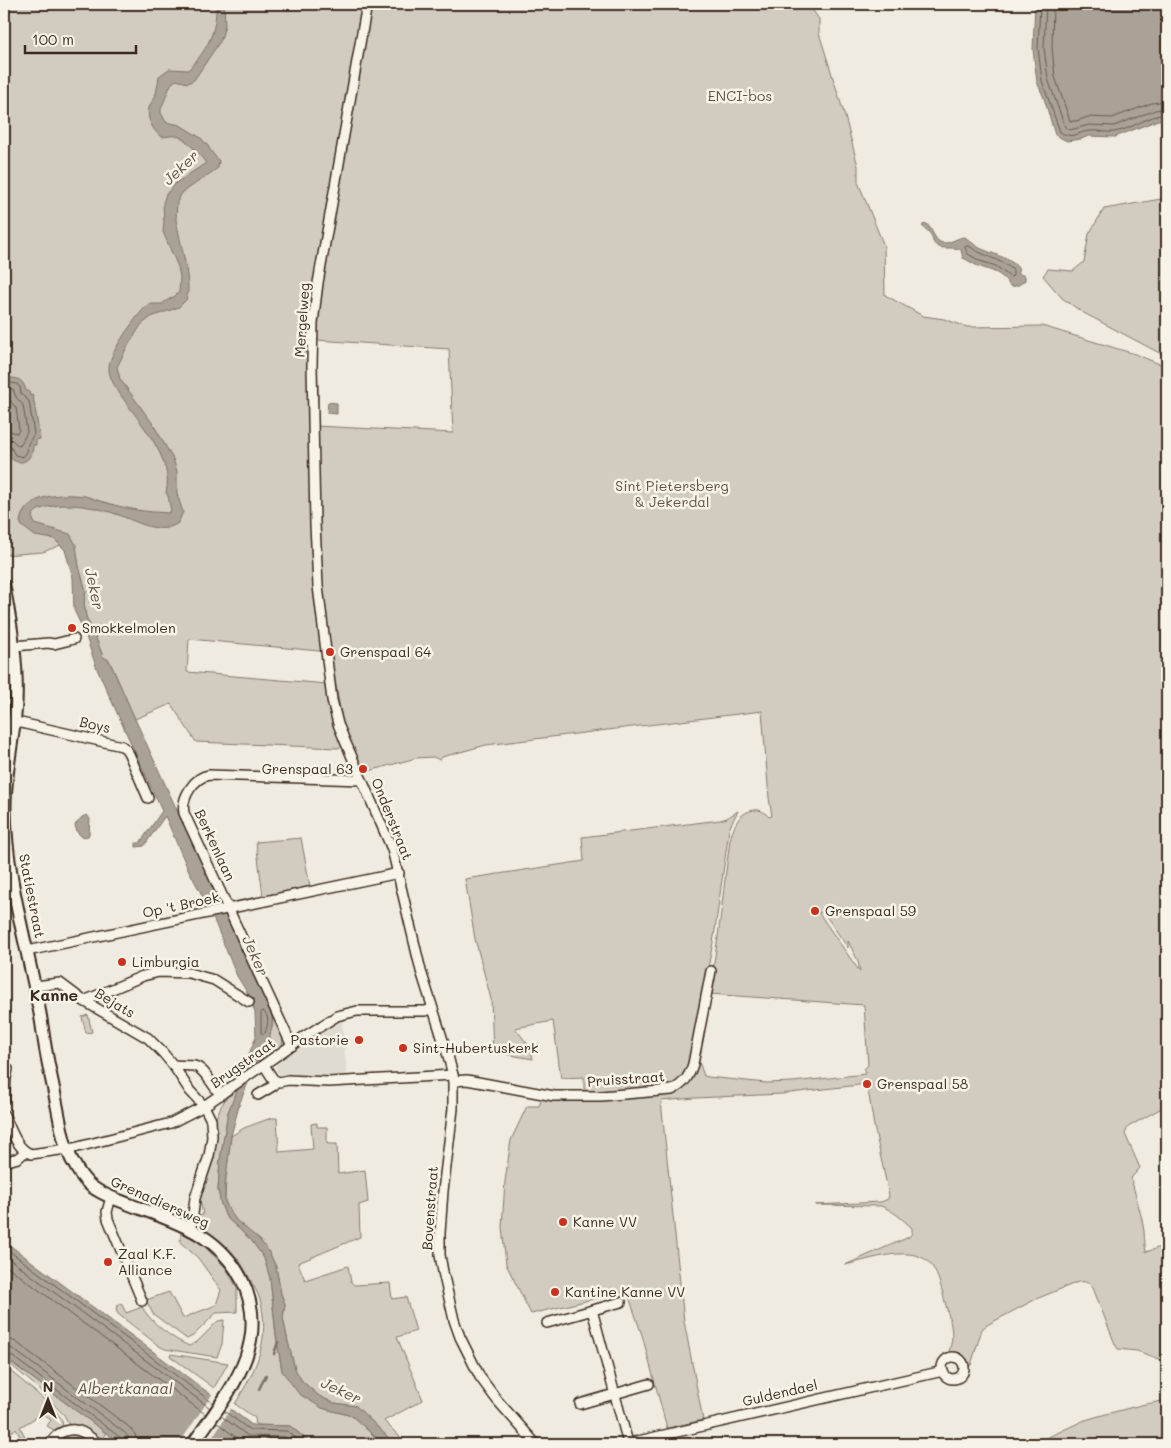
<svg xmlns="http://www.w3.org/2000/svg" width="1171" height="1448" viewBox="0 0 1171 1448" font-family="Mali,sans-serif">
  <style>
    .built { fill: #e0dbd0 }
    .green { fill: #d1cbc0; stroke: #867a6f; fill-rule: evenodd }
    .water { fill: #aaa296; stroke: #7e7266 }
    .pier { fill: #efebe0 }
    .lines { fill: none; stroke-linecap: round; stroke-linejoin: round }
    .shore { stroke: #675a4e; stroke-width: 1 }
    .stream { stroke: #7e7266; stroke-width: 2.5 }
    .minor-casing { stroke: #3b2a1e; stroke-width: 12 }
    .major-casing { stroke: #3b2a1e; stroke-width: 15 }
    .minor { stroke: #f7f3e8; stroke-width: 9 }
    .major { stroke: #f7f3e8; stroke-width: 11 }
    .poi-dot { fill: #c8321e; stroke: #f7f3e8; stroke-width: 2 }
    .labels { text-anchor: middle; stroke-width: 5; stroke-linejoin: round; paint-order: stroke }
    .park-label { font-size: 14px; fill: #605246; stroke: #f7f3e8 }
    .street-label { font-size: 14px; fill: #3b2a1e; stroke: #f7f3e8 }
    .poi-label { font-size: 14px; fill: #3b2a1e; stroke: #f7f3e8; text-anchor: start }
    .water-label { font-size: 15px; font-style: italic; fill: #625448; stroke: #f7f3e8 }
    .quarter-label { font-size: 16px; font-weight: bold; fill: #3b2a1e; stroke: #f7f3e8 }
  </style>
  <rect width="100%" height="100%" fill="#efebe0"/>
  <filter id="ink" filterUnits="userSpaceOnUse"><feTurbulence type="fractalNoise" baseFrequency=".02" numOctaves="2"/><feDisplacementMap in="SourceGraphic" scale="10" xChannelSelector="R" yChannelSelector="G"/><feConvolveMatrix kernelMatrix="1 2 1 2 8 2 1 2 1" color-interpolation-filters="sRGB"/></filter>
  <g filter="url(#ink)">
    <polygon class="built" points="342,1019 347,1077 314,1077 282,1075 276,1072 276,1063 332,1023"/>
    <g class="green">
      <path d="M4,4H808L819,19V33L844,113L858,166V182L884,246L885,295L923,316L944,319L967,327L1042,326L1135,354L1167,367V1105L1128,1127L1125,1134L1140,1168L1131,1178C1135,1194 1140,1209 1143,1225C1145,1234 1144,1243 1146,1252L1163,1246L1161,1239L1167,1237V1362L1137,1351L1118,1349L1115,1344L1093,1288C1089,1282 1085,1281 1078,1282L1036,1299L987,1325L982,1329L971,1365L967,1367C965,1356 958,1352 948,1354C956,1334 950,1322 945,1302C942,1290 939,1277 932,1266C916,1242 869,1260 845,1265L909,1237L912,1233V1228C902,1219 894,1211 881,1206L815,1205L881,1202L888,1199L889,1195L874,1126L867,1084L782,1094L695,1098L661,1101L684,1321L703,1420L667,1428L642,1335L627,1291L531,1314L506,1264L502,1227L505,1181L511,1140L527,1106H539L542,1098L564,1101H584V1077L561,1078L553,1021L515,1028L530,1047L533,1059L493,1052L491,999L475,939L465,879L584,861L582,837L720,820L727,818L738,811L732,822L729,830L714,937L698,1020L696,1053L704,1076L708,1077L766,1083L793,1082L865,1074L864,1069L868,1065L864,1005L709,994L718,937L730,839C735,825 738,812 755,810C761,809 765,813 769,817L772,816L769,798L762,711L486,745L442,757L440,760L433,757L416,758L362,773L360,764L344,731L330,652L189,639L187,672L327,684L344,746L338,748L196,742L171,704L135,719L109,660L103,657L94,633L86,617L84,602L86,591L79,567L76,549L61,545L43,552L4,555ZM317,340L449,349L453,433L316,426L318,399ZM818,912L824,913L848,948V941L858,961L860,972Z"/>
      <polygon points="1167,198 1167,357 1082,312 1062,298 1043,276 1048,269 1073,271 1084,262 1089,234 1104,209"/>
      <polygon points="301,838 310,886 263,896 256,842"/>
      <polygon points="88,1015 92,1032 86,1033 82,1017"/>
      <polygon points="272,1016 283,1036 282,1047 260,1062 273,1025"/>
      <path d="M238,1090L228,1112L220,1160L218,1190L221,1204L226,1217L252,1241L264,1258L270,1278L276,1335L282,1371L322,1408L352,1416L383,1444H312L290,1426L256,1425L255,1418L235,1404C252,1376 267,1349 263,1315C262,1310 262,1304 260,1300C258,1292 253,1286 250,1279C239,1256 223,1240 201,1227L197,1216L203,1215L199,1193L213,1147L216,1118L221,1106L227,1097Z"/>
      <polygon points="271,1118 277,1118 279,1152 313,1149 311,1124 317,1123 317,1127 327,1127 327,1144 337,1144 338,1174 365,1170 368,1202 359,1205 360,1237 298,1263 305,1280 348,1266 351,1282 354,1285 390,1283 392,1299 406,1297 416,1331 397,1337 423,1400 384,1421 407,1444 395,1444 356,1406 334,1403 319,1396 302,1381 295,1369 288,1342 283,1318 285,1304 281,1294 276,1267 269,1252 235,1220 228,1208 225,1201 226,1176 231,1136 244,1128"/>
      <polygon points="181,1232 201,1243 226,1268 237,1288 237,1312 216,1313 193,1336 187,1339 153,1314 146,1300 169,1292 183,1318 216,1305 221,1290 198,1258 180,1242"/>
      <path d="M121,1303L126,1313L142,1307C151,1323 173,1339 189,1346L197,1342L218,1321L224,1320L222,1344L217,1357L165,1349L159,1346L118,1314L116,1310L117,1306Z"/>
      <polygon points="171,1354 228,1363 214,1388 170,1356"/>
      <polygon points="4,1357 106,1433 102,1439 108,1444 104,1444 85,1430 70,1426 64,1415 37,1387 4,1359"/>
      <path d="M4,1366C15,1375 57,1408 62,1420C63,1422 62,1425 63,1428L57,1432L47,1426L51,1420L42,1414L20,1427L29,1444H24L16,1429L4,1436Z"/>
      <polygon points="1167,1400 1167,1444 1045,1444 1044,1439 1085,1420 1106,1414 1141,1405"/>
      <polygon points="69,1432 80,1435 94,1444 78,1444 74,1441 70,1444 67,1444 61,1437"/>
    </g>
    <g class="water">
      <path d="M216,4H224L225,25L221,40L194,80L188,83L176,80L171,84L161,109V113L166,122L180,125L201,138L208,146L210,150L219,161L218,168L182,193L177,202L176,220L186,267L188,285V293L186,300L179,307L151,317L141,325L126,349L117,367L120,379L153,424L173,459L177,471V494L183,512L178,523C175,525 171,527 167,528C154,531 132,520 119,515C96,507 71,502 47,507C40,509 35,510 32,517L35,524L70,534L76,545L79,567L86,591L84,602L86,617L94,633L103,657L109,660L135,719L272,1016C273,1029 266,1058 255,1066L240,1102L231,1136L225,1185V1201L228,1208L236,1220L260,1240L269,1252L276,1267L281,1294L285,1304L283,1318L288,1342L295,1369L302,1381L319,1396L334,1403L356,1406L395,1444H383L352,1416L322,1408L299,1394L282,1371L276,1335L270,1278L264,1258L252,1241L226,1217L221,1204L218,1190L220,1160L228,1112L248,1065L245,1064L256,1037L255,1012L250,997L237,976L209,908L187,867L165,816L144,846L136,847V843H140L162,811L97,669L84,631L74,610L73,578L65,550L54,539L35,536L22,526L20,522C24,494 62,493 85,496C92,498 99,501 107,503C117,506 127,508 137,510C147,512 158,512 168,513L171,511L168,496L166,493C175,459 138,421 120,394C115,386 108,377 109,366C111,350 136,317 148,304H162L166,301L175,296L179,292L180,277L178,267L163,232L164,223L163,203L166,194L176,183L206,163C201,156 185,138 177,136C172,135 166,137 161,137C153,130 146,119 149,108C150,104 153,100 155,97C157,90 158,83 159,76L169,69L188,70C207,51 217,31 216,4Z"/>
      <polygon points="1035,4 1167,4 1167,119 1158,120 1115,137 1089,136 1081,139 1067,141 1055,135 1044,98 1037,82 1033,49"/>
      <path d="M925,223C933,227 934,244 945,243C951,243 958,237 965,237C969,240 973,244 978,247C988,253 1014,258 1019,270L1017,273L1025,276V280C1020,285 1016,287 1010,286C1002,272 991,271 978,266C973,264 968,260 963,258L961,250C953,246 943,250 937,246C932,243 933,239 931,235C929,231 925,229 922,226Z"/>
      <path d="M11,378C20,378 24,382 26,391H29L30,396L33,395L40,439L36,440V445H33C34,465 10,469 7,449H4V380Z"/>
      <polygon points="328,402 337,403 337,414 327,413"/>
      <polygon points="87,815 90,819 89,834 88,836 82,837 77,832 75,825 82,817"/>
      <polygon points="4,1241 252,1425 290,1426 312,1444 121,1444 4,1357"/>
    </g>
    <polygon class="pier" points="213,1393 232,1407 208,1444 179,1444"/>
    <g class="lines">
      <g class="shore">
        <path d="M1040,4L1038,48L1042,81L1060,132C1075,140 1076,132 1090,131C1098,130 1106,133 1114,132C1133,129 1148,115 1167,114"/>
        <polyline points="1046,4 1044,48 1048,79 1065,127 1070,130 1089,125 1114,126 1155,110 1167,108"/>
        <polyline points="1053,4 1052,48 1055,77 1070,121 1076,121 1088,117 1112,118 1152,103 1167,101"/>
        <path d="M966,246H969C982,256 1001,259 1013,270V276L1010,277L996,266L980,261L968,254L965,248Z"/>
        <polyline points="4,384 11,383 17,384 20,387 21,394 29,401 34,434 28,444 27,452 23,457 15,455 10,446 4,444"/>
        <path d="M4,390L13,389L16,397L23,405L27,432L20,446C13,444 14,437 4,438"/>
        <polyline points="4,398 8,398 16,408 19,430 17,433 4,430"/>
        <path d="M263,1011C270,1016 268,1025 265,1033L263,1034L261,1033V1013Z"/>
        <polyline points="4,1247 213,1403"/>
        <polyline points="4,1255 210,1408"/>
        <polyline points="4,1264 205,1414"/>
        <polyline points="4,1339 11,1340 16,1342 129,1427 135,1434 137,1444"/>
        <polyline points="4,1347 13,1349 125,1433 129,1438 130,1444"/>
        <polyline points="4,1353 9,1354 121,1438 123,1444"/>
        <polyline points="224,1411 250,1430 287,1431 304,1444"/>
        <polyline points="221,1416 248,1436 285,1437 294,1444"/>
        <path d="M216,1422C233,1434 239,1444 261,1444"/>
      </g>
      <g class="stream">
        <polyline points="274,1354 278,1342"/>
        <polyline points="259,1389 266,1375"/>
      </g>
      <g class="minor-casing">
        <g id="minor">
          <polyline points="367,4 318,283 313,323 312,365 315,524 318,586 332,700 338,724 345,741 392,849 421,971 448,1056 453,1075 453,1109 443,1191 440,1233 440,1255 443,1272 454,1320 460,1337 480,1377 497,1400 536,1444"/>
          <polyline points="4,645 14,646 48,643 54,644 74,639"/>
          <polyline points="4,721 21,723 122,746 126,749 129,754 148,798"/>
          <polyline points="27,951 399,873"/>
          <polyline points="35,986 60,983 84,1001 148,1038 163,1053 173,1065 190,1091 204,1106 211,1120 212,1137 209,1156 195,1198 191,1230"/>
          <polyline points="84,1001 143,976 159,972 189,973 214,980 249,1002"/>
          <path d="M292,1046L184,813C181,798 194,777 209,775L362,780"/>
          <path d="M173,1065C180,1066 187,1065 194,1066C205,1068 212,1086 221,1095"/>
          <polyline points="264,1065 273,1079 279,1082 288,1080 329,1082 453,1075"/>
          <path d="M453,1081L467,1080L554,1096H601L672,1090C684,1084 689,1077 693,1064L711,971"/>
          <polyline points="258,1095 273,1086 275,1081"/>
          <polyline points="4,1100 6,1078 8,1069"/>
          <path d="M4,1115C11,1128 16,1149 31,1154L74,1148L171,1123L204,1106L305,1036L337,1016L357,1011H425L432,1009"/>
          <polyline points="4,1162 18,1158 25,1152"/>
          <polyline points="111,1197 107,1212 108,1219 142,1301"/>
          <polyline points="592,1310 628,1443"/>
          <polyline points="547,1323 621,1302"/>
          <circle cx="953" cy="1368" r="11"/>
          <polyline points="580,1404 649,1384"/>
          <path d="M50,1444C55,1433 70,1426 82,1432C88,1435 94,1440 99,1444"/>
          <polyline points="625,1444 943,1371"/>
        </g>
      </g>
      <g class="major-casing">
        <path id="major" d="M4,586C11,625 18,663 16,703C14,739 4,775 5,811C6,877 26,940 38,1004C41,1016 42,1027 44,1039C47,1061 53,1084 57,1106C60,1120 62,1136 67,1149C72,1162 81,1178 91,1186C102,1195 118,1200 131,1205C176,1222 219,1234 242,1280C273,1344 227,1394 193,1444"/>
      </g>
      <use href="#minor" class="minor"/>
      <use href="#major" class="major"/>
    </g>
  </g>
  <g class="poi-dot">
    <circle cx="72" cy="628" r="5"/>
    <circle cx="330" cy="652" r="5"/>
    <circle cx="363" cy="769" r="5"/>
    <circle cx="815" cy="911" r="5"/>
    <circle cx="122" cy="962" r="5"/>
    <circle cx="359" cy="1040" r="5"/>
    <circle cx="403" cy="1048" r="5"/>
    <circle cx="867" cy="1084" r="5"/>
    <circle cx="563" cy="1222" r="5"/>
    <circle cx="108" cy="1262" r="5"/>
    <circle cx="555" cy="1292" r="5"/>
  </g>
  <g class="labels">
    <g class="park-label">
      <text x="740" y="101">ENCI-bos</text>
      <text x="672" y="491">Sint Pietersberg<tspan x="672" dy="16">&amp; Jekerdal</tspan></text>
    </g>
    <g class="street-label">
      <text transform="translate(302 320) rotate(-86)" y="5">Mergelweg</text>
      <text transform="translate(95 725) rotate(13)" y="5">Boys</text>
      <text transform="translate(392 819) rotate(68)" y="5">Onderstraat</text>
      <text transform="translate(215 845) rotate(65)" y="5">Berkenlaan</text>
      <text transform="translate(32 896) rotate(79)" y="5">Statiestraat</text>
      <text transform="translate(181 905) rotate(-12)" y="5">Op 't Broek</text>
      <text transform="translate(115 1003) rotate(31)" y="5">Bejats</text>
      <text transform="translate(243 1063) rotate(-35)" y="5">Brugstraat</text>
      <text transform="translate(626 1079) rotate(-4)" y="5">Pruisstraat</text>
      <text transform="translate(160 1202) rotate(24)" y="5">Grenadiersweg</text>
      <text transform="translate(430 1208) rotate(-86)" y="5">Bovenstraat</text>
      <text transform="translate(780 1393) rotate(-13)" y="5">Guldendael</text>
    </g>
    <g class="poi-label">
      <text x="82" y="633">Smokkelmolen</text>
      <text x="340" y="657">Grenspaal 64</text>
      <text x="353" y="774" text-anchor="end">Grenspaal 63</text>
      <text x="825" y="916">Grenspaal 59</text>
      <text x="132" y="967">Limburgia</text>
      <text x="349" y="1045" text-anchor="end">Pastorie</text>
      <text x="413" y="1053">Sint-Hubertuskerk</text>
      <text x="877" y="1089">Grenspaal 58</text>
      <text x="573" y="1227">Kanne VV</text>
      <text x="118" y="1259">Zaal K.F.<tspan x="118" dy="16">Alliance</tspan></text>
      <text x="565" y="1297">Kantine Kanne VV</text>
    </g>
    <g class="water-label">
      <text transform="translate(181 168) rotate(-43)" y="5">Jeker</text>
      <text transform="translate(94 589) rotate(78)" y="5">Jeker</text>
      <text transform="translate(255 956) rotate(66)" y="5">Jeker</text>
      <text x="125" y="1394">Albertkanaal</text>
      <text transform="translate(341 1391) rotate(25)" y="5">Jeker</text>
    </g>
    <g class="quarter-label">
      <text x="54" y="1001">Kanne</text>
    </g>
  </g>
  <rect width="1171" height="1448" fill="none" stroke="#f7f3e8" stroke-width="20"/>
  <rect x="10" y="10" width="1151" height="1428" fill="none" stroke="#3b2a1e" stroke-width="2" filter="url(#ink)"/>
  <g transform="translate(48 1400)" stroke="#f7f3e8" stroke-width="4" paint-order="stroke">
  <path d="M0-4L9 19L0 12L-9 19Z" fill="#3b2a1e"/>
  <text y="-8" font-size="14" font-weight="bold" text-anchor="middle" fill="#3b2a1e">N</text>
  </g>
  <path d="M25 45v8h111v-8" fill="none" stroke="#3b2a1e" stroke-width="2.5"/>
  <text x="32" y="45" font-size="15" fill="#3b2a1e" stroke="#f7f3e8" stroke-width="4" paint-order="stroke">100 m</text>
</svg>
